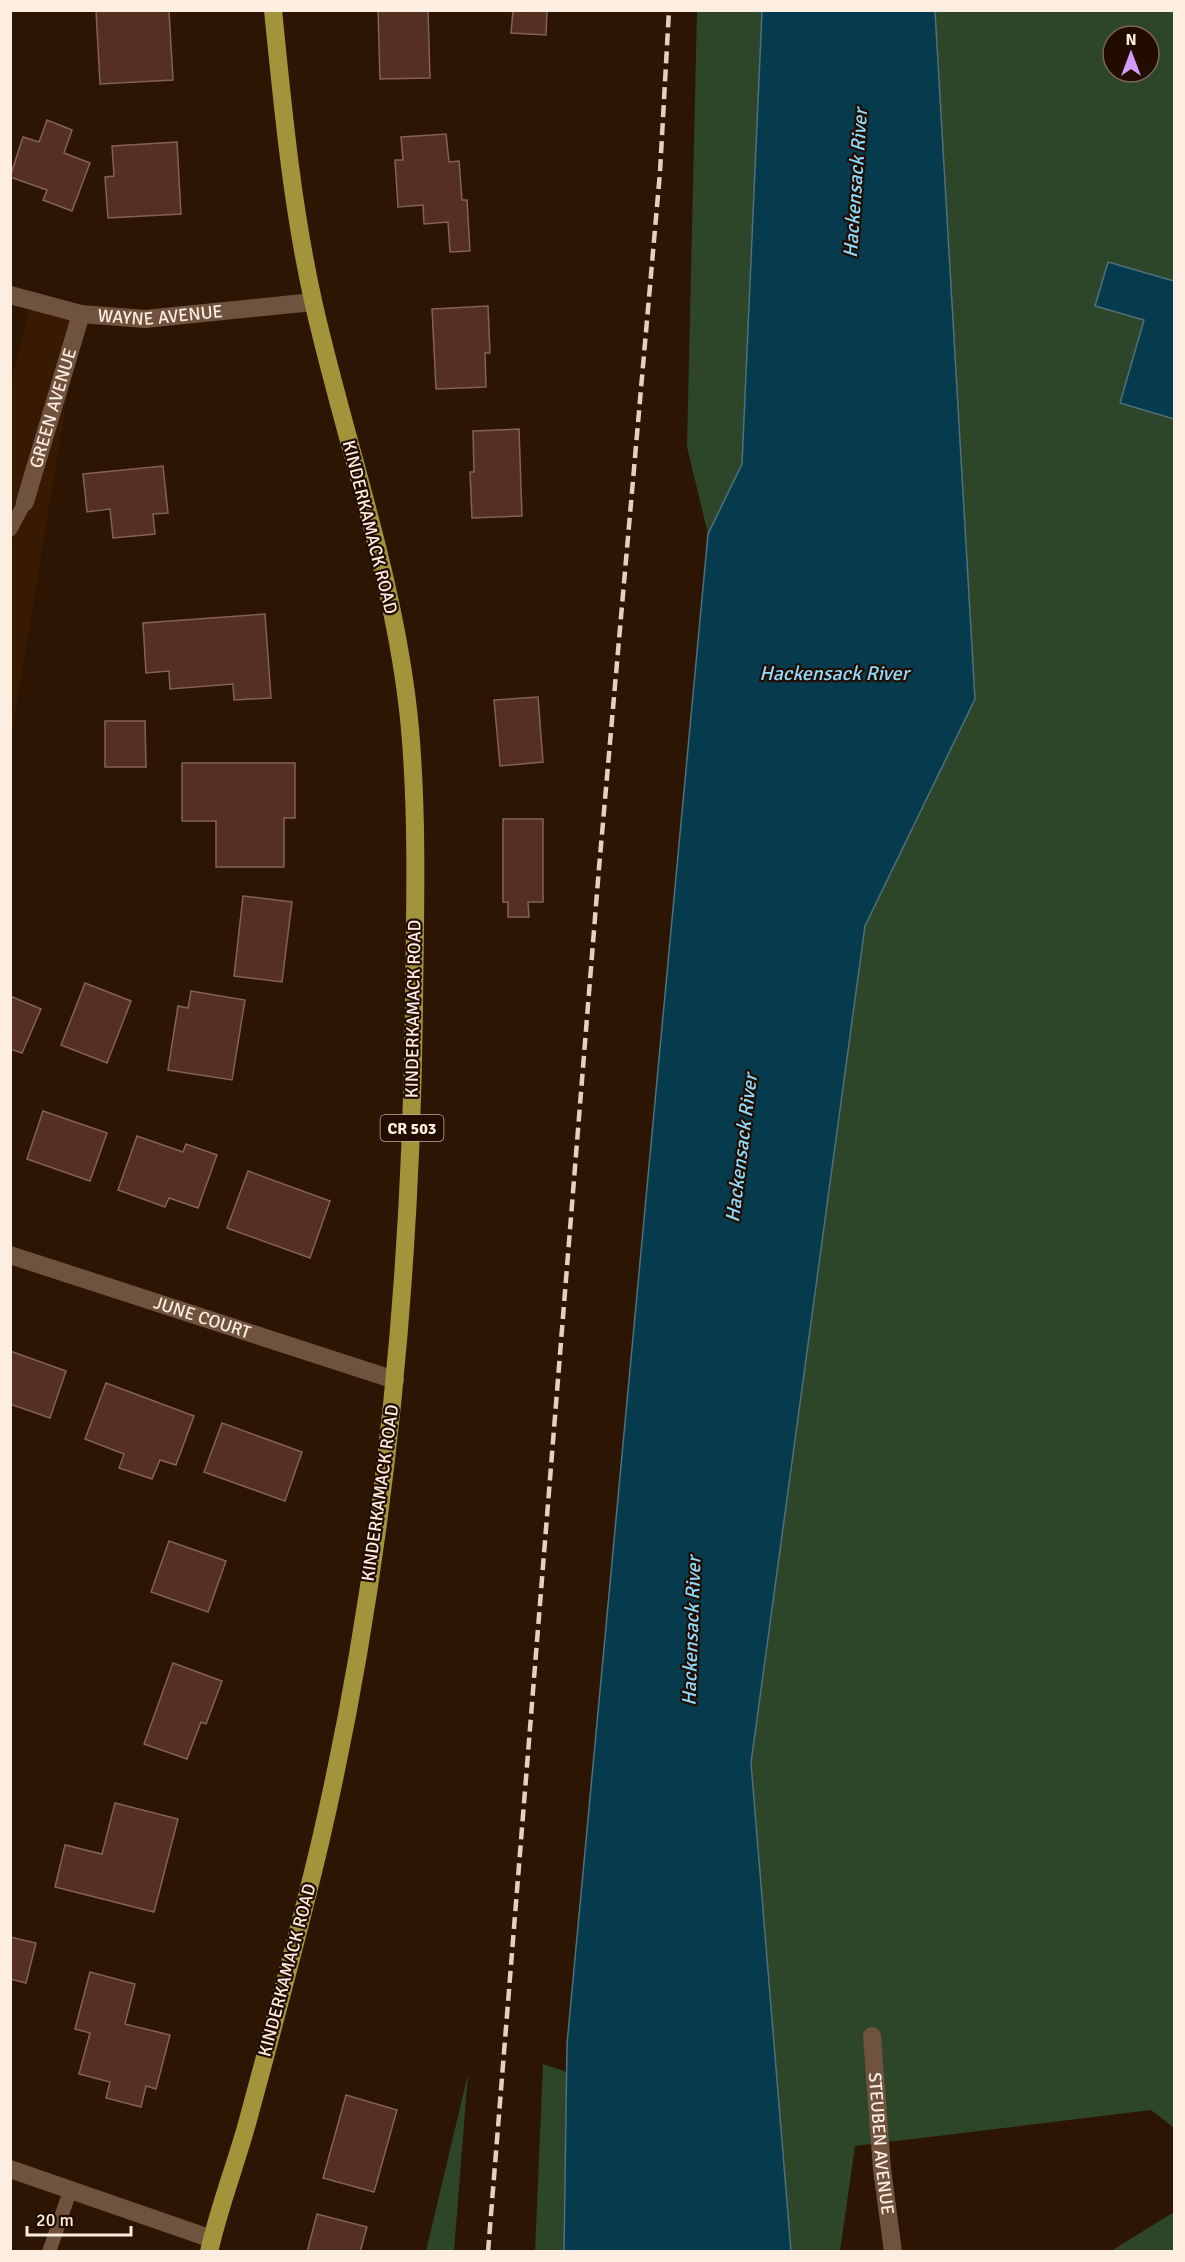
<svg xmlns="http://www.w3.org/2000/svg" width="1185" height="2262" viewBox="0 0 1185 2262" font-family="Signika,sans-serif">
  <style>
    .built { fill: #371a01 }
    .green { fill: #2d462a; fill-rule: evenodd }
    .water { fill: #063b4e; stroke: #50707a; stroke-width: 1.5 }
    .building { fill: #562f23; stroke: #846157; stroke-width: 1.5 }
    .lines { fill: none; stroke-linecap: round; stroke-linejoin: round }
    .lane { stroke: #6f533e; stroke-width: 14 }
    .street { stroke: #6f533e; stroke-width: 18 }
    .secondary { stroke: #6f533e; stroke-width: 18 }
    .primary { stroke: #a1943a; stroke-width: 18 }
    .rail { stroke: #e3d1c4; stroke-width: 4.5; stroke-dasharray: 12 6; stroke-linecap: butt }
    .labels { text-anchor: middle; stroke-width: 4.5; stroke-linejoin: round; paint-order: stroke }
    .shield { fill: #220c00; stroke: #bcaa9e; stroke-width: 1.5 }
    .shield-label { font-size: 16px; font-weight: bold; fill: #feede1 }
    .street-label { font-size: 18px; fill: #feede1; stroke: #220c00 }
    .water-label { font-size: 20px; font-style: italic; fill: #8cdbfd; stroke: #220c00 }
  </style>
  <rect width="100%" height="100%" fill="#2c1502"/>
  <polygon class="built" points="31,300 81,314 11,738 10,385"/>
  <g class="green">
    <polygon points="697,11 762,11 742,464 708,534 687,447"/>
    <path d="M935,11H1174V2128L1151,2110L855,2146L840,2251L791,2252L751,1763L865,926L975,698ZM1113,36H1149V72H1113Z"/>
    <polygon points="543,2064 567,2072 564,2251 535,2252"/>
    <polygon points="468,2074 454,2251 426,2251"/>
    <polygon points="1174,2212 1174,2251 1111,2251"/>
  </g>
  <g class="water">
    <polygon points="762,11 935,11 975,699 865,926 751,1763 791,2251 564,2251 567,2044 708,534 742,464"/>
    <polygon points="1108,262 1174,281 1174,419 1120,403 1144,320 1095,306"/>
  </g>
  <g class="building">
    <polygon points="96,10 169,10 173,80 100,84"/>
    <polygon points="378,10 428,10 430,78 380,79"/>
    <polygon points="513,10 547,10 546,35 511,33"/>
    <polygon points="47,120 72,130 64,153 90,163 72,211 43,200 47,190 10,177 23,137 39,142"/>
    <polygon points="446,134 449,162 459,161 462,200 467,200 470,251 450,252 448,222 424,224 423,205 398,207 395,160 403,160 401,137"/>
    <polygon points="177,142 181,214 108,218 105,177 114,176 112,146"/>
    <polygon points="488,306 490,353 485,353 486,387 436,389 432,309"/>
    <polygon points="519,429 522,516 472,518 470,472 474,472 473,431"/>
    <polygon points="163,466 168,513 153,514 155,534 113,538 110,509 87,512 83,474"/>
    <polygon points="265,614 271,698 234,700 233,684 170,689 169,671 146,673 143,623"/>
    <polygon points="538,697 543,762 500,766 494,700"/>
    <polygon points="105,721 145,721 146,767 105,767"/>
    <polygon points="182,763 295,763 295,818 284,818 284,867 216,867 216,821 182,821"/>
    <polygon points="503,819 543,819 543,902 528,902 529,917 508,917 508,902 503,902"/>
    <polygon points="243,896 292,902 282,982 234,976"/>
    <polygon points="85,983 131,1001 107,1063 61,1045"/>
    <polygon points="191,991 245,1000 232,1080 168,1070 178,1006 188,1008"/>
    <polygon points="10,996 41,1009 22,1053 10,1049"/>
    <polygon points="43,1111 107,1133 90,1181 27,1159"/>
    <polygon points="137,1136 183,1152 186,1144 217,1155 198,1208 169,1198 165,1207 118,1190"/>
    <polygon points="248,1171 330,1201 310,1258 227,1228"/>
    <polygon points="10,1351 66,1371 50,1418 10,1404"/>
    <polygon points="106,1383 194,1416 176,1465 160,1460 152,1479 119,1468 124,1454 85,1439"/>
    <polygon points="222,1423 302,1452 285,1501 204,1472"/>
    <polygon points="169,1541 226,1561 208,1612 151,1592"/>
    <polygon points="173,1663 222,1681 206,1724 201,1722 187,1759 144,1744"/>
    <polygon points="115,1803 178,1819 154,1912 55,1887 65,1845 102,1854"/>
    <polygon points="10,1937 36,1943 26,1983 10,1979"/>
    <polygon points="90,1972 135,1984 125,2024 170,2035 156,2089 146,2086 141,2107 106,2098 110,2082 79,2074 90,2033 75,2029"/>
    <polygon points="346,2095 397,2110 374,2192 323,2178"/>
    <polygon points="317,2214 367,2227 360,2252 307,2252"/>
  </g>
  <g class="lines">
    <g class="lane">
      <polyline points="10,530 25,502"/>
      <polyline points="49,2252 70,2191"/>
    </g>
    <g class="street">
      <path id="s1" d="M10,295L81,314L145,319L313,302"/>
      <path id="s2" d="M25,502L81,314"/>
      <path id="s3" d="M10,1255L395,1380"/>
      <path id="s4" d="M872,2036L882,2169L893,2252"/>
    </g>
    <polyline class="secondary" points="10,2169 212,2239"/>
    <path class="primary" d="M209,2252C219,2207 236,2164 248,2120C273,2028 298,1936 320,1843C384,1568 411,1285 414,1003C415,912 418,820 410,729C397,584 346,446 314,305C292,208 283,109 273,10"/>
    <polyline class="rail" points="488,2252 599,868 660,172 669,10"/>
  </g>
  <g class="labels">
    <rect class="shield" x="380.5" y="1115" width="63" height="26" rx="4.5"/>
    <g class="shield-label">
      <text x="412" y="1134">CR 503</text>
    </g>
    <g class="street-label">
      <text dy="6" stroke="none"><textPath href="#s1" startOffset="153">WAYNE AVENUE</textPath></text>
      <text dy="6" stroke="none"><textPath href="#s2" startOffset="98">GREEN AVENUE</textPath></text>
      <text transform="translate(370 527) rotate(76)" y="6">KINDERKAMACK ROAD</text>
      <text transform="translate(413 1009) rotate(-89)" y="6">KINDERKAMACK ROAD</text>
      <text dy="6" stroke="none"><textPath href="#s3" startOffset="202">JUNE COURT</textPath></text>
      <text transform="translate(380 1493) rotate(-82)" y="6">KINDERKAMACK ROAD</text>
      <text transform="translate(287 1970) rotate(-75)" y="6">KINDERKAMACK ROAD</text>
      <text dy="6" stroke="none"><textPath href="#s4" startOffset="108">STEUBEN AVENUE</textPath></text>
    </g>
    <g class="water-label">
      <text transform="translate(855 183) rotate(-86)" y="7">Hackensack River</text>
      <text x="834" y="680">Hackensack River</text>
      <text transform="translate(741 1148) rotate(-83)" y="7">Hackensack River</text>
      <text transform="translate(691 1631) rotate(-88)" y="7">Hackensack River</text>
    </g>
  </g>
  <rect width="1185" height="2262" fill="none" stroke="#feede1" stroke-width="24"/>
  <g transform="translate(1131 54)"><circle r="28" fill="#220c00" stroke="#7a665a" stroke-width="1.5"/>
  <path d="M0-4.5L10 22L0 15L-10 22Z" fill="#d69bfa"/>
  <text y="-9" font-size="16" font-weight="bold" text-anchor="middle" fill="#feede1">N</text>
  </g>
  <path d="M27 2226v9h104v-9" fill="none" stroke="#feede1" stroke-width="3"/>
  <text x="36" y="2226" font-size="18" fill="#feede1" stroke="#220c00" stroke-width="4.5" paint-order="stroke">20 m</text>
</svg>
